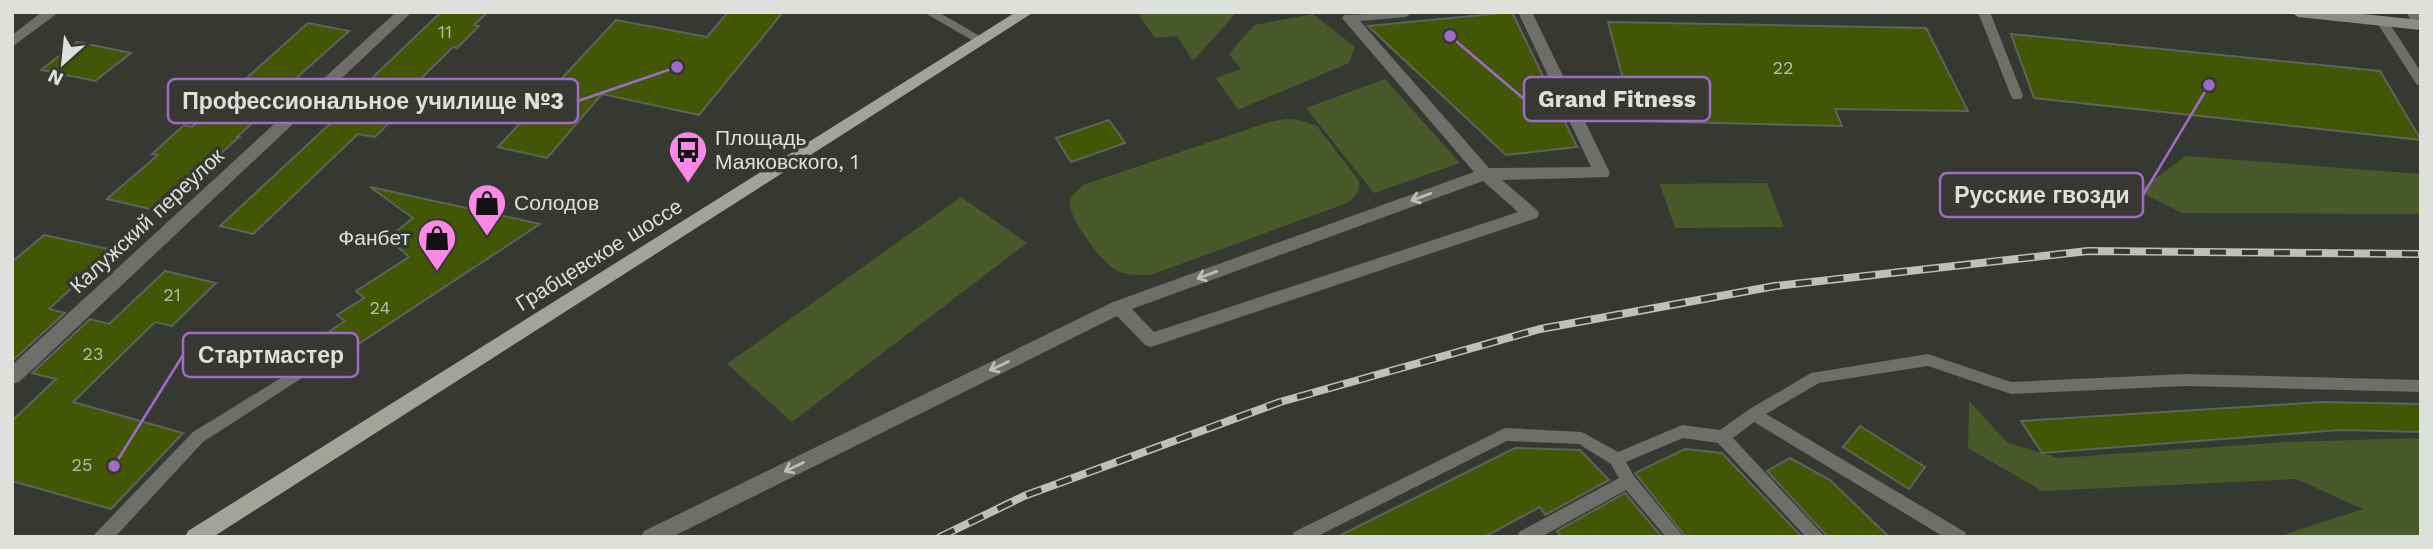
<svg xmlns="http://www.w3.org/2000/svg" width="2433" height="549" viewBox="0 0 2433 549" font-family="'Work Sans',sans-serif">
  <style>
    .green { fill: #495929 }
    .building { fill: #425606; stroke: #5f6359; stroke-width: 2 }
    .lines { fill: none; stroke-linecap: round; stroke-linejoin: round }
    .lane { fill: #6d6f6a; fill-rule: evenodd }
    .street { fill: #6d6f6a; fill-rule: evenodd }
    .secondary { fill: #8a8d86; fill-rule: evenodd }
    .primary { fill: #a1a49b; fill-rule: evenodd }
    .rail-casing { stroke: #bec0bb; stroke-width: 8 }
    .rail { stroke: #363931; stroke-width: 5; stroke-dasharray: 16; stroke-linecap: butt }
    .oneway { stroke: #bcbeb9 }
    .labels { text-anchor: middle; stroke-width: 7; stroke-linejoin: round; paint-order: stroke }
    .number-label { font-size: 18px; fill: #b7bea6 }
    .poi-label { font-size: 21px; fill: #dee0db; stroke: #363931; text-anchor: start }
    .street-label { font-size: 21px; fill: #dee0db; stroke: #363931 }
    .leader { fill: none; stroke: #9e6bc9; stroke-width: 2.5 }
    .callout-dot { fill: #9e6bc9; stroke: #363931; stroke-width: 2.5 }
    .callout { fill: #363931; stroke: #9e6bc9; stroke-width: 2.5 }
    .callout-label { font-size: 23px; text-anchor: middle; font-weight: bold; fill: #dee0db }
  </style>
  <rect width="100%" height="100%" fill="#363931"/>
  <g class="green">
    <polygon points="1145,12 1237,12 1193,61 1177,36 1155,38 1139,15"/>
    <polygon points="1313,14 1355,47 1349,63 1238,110 1216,78 1241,69 1229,54 1254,25"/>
    <polygon points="1385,79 1460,163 1374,193 1306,108"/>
    <path d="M1285,119L1300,120L1317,126L1359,181C1360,192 1356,196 1347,203L1151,275C1138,275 1125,276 1114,269C1101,261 1067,216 1070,202C1071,194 1078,190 1083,185L1269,122Z"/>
    <polygon points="2186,156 2421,174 2421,214 2182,213 2138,191"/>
    <polygon points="1767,183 1784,227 1675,228 1660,184"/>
    <polygon points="961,197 1027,243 792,422 727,364"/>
    <polygon points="1969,401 2008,443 2058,458 2289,442 2421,438 2421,537 2277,537 2363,509 2296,479 2042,491 1968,448"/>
  </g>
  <g class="building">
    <polygon points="441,12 488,12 474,25 479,26 457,48 453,47 388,111 399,113 375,137 358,134 253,234 220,226 376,81 370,80"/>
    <polygon points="728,12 783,12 699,115 602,94 547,158 498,147 616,20 707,37"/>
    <polygon points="1512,12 1577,147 1506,155 1368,26"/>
    <polygon points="1608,22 1926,28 1968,111 1835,109 1842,126 1634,121"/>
    <polygon points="308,23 349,31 293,81 297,82 237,137 239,137 158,211 107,199 158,155 152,154 184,125 192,127"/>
    <polygon points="2011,34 2380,71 2421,140 2034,98"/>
    <polygon points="77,42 131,53 95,81 41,70"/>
    <polygon points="1109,120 1125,143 1071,162 1056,138"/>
    <polygon points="370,187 540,224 345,353 324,335 345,321 337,315 364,298 356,291 409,257 388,238 413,218"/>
    <polygon points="44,235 113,250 49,309 65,313 12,361 12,262"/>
    <polygon points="165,271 216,283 172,326 155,322 73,402 183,433 111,509 12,481 12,421 56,379 32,373 90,319 109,324"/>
    <polygon points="2323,402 2421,404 2421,432 2340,430 2042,453 2021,421"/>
    <polygon points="1860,426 1925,467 1909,489 1843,447"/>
    <polygon points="1515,448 1580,450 1609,480 1545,515 1540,507 1484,537 1337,537"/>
    <polygon points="1685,449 1722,453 1802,537 1686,537 1635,473"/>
    <polygon points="1790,458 1830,480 1889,537 1828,537 1767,471"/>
    <polygon points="1625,493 1662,537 1561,537 1557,531"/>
  </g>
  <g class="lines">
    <g class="lane">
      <polygon points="923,12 938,12 987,40 981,44 977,43"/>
      <polygon points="1978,12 1990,12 2023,96 2021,99 2013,99 2011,96"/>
      <polygon points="2406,12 2418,12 2421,17 2421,28 2416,28"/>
      <polygon points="2382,17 2386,18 2421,72 2421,86 2417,85 2376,21"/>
      <polygon points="1928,354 2011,382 2185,374 2421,380 2421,392 2185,386 2011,394 1928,366 1819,383 1766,414 1965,532 1967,537 1944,537 1754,422 1733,438 1825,537 1806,537 1718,443 1683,438 1626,462 1634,476 1684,537 1666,537 1626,490 1541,537 1517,537 1519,532 1619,478 1611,464 1579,444 1507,441 1316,537 1292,537 1294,532 1505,428 1582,432 1618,452 1682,425 1720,430 1748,410 1811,373"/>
      <polygon points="297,368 302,370 304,374 302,378 203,442 115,537 92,537 193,432"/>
    </g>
    <g class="street">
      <polygon points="42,12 59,12 12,47 12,35"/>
      <polygon points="396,12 412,12 19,382 12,384 12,365"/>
      <path d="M1413,12L1406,17L1360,21L1489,168L1591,167L1518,12H1532L1610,173L1608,177L1502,180L1537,210L1539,214L1537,218L1151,347L1145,345L1117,316L672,537H641L644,531L1113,302L1474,172L1342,18L1344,15ZM1483,181L1518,212L1154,332L1132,309Z"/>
    </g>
    <polygon class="secondary" points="2291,12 2343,12 2421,20 2421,30 2298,17"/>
    <polygon class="primary" points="1016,12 1034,12 213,537 185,537 188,531"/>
    <g class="rail-casing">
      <polyline id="rail" points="940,537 1024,496 1280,402 1540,329 1775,286 2088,251 2421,254"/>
    </g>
    <use href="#rail" class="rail"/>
  </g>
  <defs><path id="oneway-shaft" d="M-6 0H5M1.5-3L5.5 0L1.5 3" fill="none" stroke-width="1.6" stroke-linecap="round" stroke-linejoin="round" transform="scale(1.75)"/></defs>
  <g class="oneway">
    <use href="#oneway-shaft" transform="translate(1421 197) rotate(160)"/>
    <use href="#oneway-shaft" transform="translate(1207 275) rotate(160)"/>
    <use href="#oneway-shaft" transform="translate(999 366) rotate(154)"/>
    <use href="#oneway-shaft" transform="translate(794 467) rotate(154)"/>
  </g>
  <defs>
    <g id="bus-pin" transform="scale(2.0125)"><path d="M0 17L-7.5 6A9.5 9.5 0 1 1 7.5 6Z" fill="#fb87e6" stroke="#363931"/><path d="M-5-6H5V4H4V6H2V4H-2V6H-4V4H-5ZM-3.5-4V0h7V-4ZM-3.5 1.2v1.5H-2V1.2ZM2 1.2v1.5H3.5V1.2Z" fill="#111"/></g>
    <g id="shop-pin" transform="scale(2.0125)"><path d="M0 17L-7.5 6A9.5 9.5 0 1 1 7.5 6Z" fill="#fb87e6" stroke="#363931"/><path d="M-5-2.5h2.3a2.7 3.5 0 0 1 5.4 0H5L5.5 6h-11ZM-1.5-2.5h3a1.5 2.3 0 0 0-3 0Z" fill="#111"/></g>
  </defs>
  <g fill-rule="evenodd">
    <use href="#bus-pin" x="688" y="150"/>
    <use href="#shop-pin" x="487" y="203"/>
    <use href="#shop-pin" x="437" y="238"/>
  </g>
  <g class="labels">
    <g class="number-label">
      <text x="445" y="38">11</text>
      <text x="1783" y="74">22</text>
      <text x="172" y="301">21</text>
      <text x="380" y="314">24</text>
      <text x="93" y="360">23</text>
      <text x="82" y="471">25</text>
    </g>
    <g class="poi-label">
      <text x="715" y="145">Площадь<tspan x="715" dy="24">Маяковского, 1</tspan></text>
      <text x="514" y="210">Солодов</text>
      <text x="410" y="245" text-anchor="end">Фанбет</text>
    </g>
    <g class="street-label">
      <text transform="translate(147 221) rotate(-43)" y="7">Калужский переулок</text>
      <text transform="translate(599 255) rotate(-32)" y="7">Грабцевское шоссе</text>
    </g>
  </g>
  <path class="leader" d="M1450 36L1524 99M677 67L578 101M2209 85L2143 195M114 466L183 355"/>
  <g class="callout-dot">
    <circle cx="1450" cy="36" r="7"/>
    <circle cx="677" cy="67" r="7"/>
    <circle cx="2209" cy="85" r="7"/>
    <circle cx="114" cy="466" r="7"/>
  </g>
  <g class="callout">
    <rect x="1524" y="77" width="186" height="44" rx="7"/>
    <rect x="168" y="79" width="410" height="44" rx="7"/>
    <rect x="1940" y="173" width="203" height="44" rx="7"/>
    <rect x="183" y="333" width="175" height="44" rx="7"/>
  </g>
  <g class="callout-label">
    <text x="1617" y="107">Grand Fitness</text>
    <text x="373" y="109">Профессиональное училище №3</text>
    <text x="2042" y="203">Русские гвозди</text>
    <text x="271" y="363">Стартмастер</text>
  </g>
  <rect width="2433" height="549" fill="none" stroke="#dee0db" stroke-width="28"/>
  <g transform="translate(63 63) rotate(207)" stroke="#363931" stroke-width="5" paint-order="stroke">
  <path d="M0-5L12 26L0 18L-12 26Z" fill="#dee0db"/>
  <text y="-10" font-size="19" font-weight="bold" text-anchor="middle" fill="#dee0db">N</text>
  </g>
</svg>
